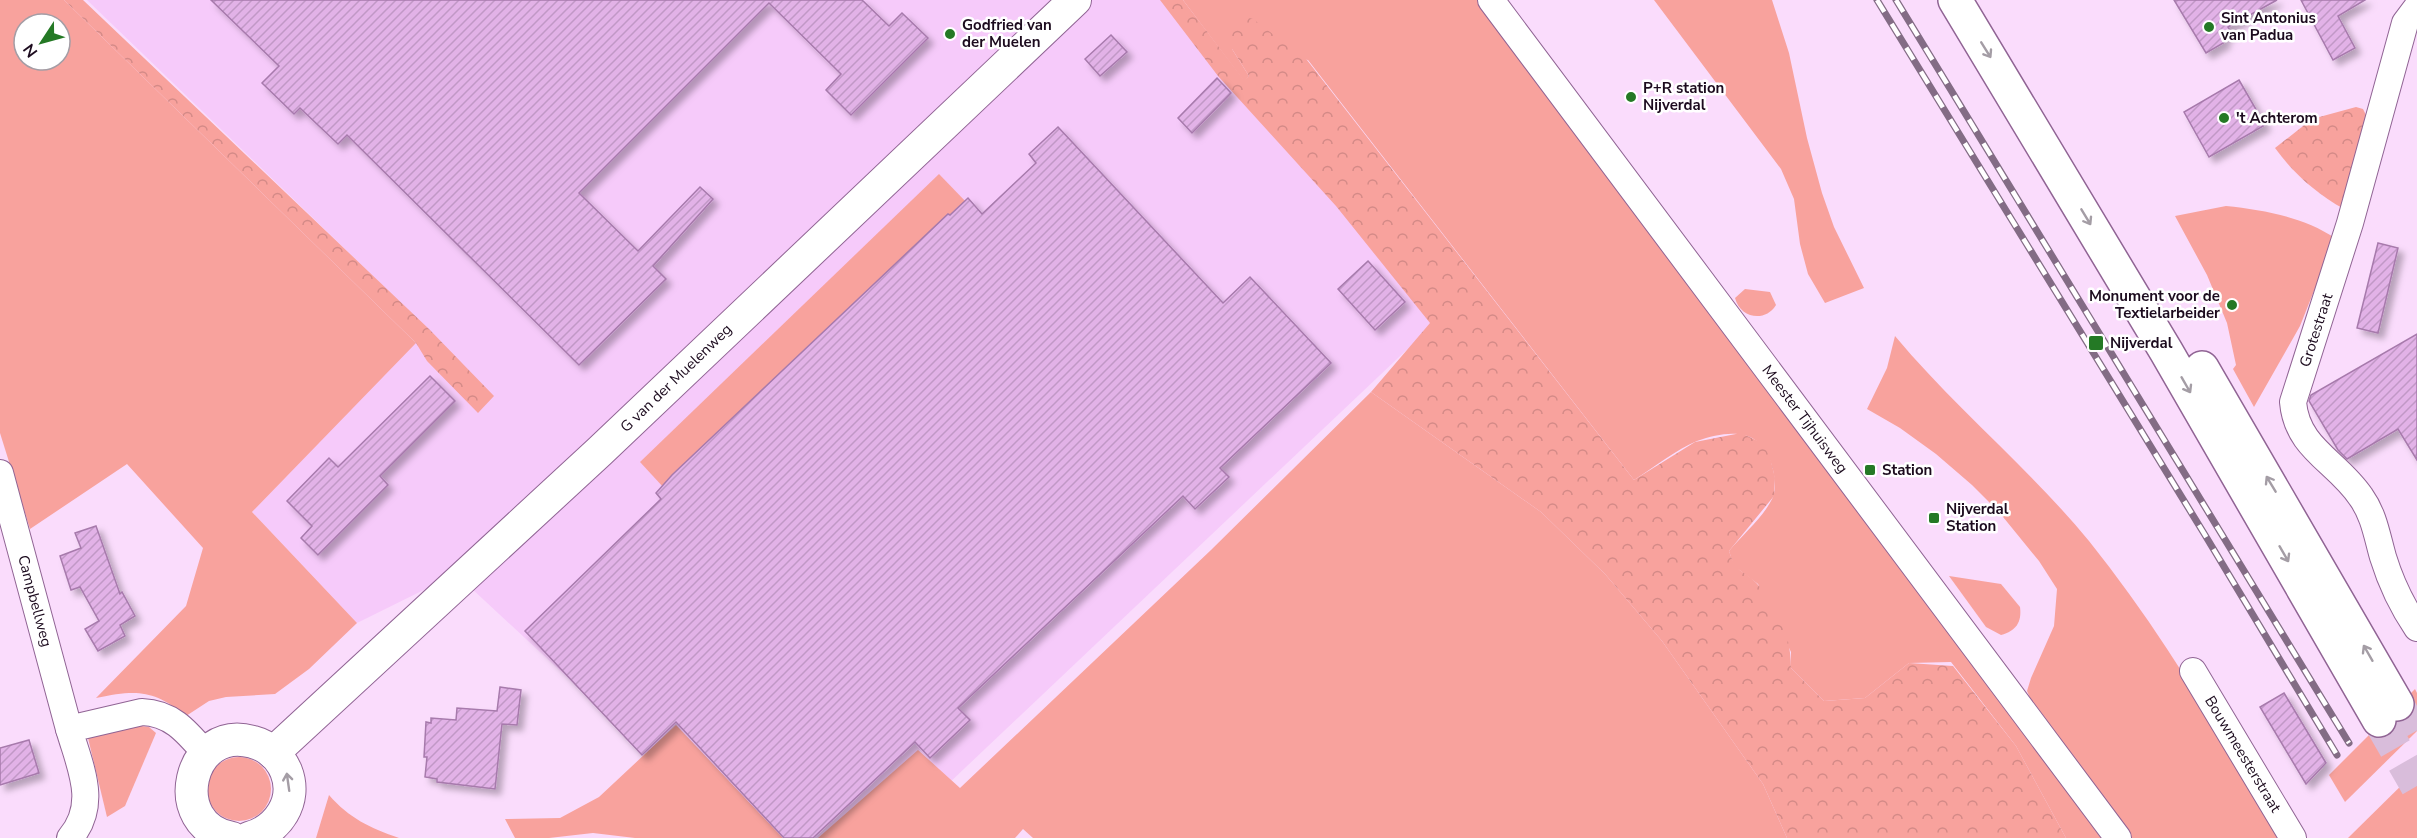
<svg xmlns="http://www.w3.org/2000/svg" width="2417" height="838" viewBox="0 0 2417 838" font-family="'Nunito Sans',sans-serif">
  <style>
    .built { fill: #f6cafa }
    .green { fill: #f8a29d; fill-rule: evenodd }
    .forest { fill: url(#forest-crowns) }
    .building { fill: url(#building-hatch); stroke: #a77aac; stroke-width: 1.5; filter: url(#shadow) }
    .lines { fill: none; stroke-linecap: round; stroke-linejoin: round }
    .primary-tunnel { stroke: #d9bddb; stroke-width: 33; stroke-dasharray: 33 16; stroke-linecap: butt }
    .minor-casing { stroke: #906494; stroke-width: 28 }
    .tertiary-casing { stroke: #906494; stroke-width: 34 }
    .primary-casing { stroke: #906494; stroke-width: 36 }
    .minor { stroke: #fff; stroke-width: 26 }
    .tertiary { stroke: #fff; stroke-width: 32 }
    .primary { stroke: #fff; stroke-width: 33 }
    .rail-casing { stroke: #836c85; stroke-width: 7 }
    .rail { stroke: #fff; stroke-width: 4.5; stroke-dasharray: 14; stroke-linecap: butt }
    .oneway { stroke: #a49da5 }
    .poi-dot { fill: #247925; stroke: #fff; stroke-width: 2 }
    .labels { text-anchor: middle; stroke-width: 5; stroke-linejoin: round; paint-order: stroke }
    .poi-label { font-size: 15px; font-weight: bold; fill: #1c0b1e; stroke: #fff; text-anchor: start }
    .street-label { font-size: 15px; fill: #1c0b1e; stroke: #fff }
  </style>
  <defs>
    <pattern id="forest-crowns" width="20" height="18" patternUnits="userSpaceOnUse" patternTransform="scale(1.5)"><rect width="20" height="18" fill="#f8a29d"/><path d="M2 6a3 3 0 1 1 6 0M12 15a3 3 0 1 1 6 0" fill="none" stroke="#d48a87"/></pattern>
    <pattern id="building-hatch" width="6" height="6" patternUnits="userSpaceOnUse" patternTransform="scale(1.5)"><rect width="6" height="6" fill="#e2b2e7"/><path d="M-1 1l2-2M0 6l6-6M5 7l2-2" fill="none" stroke="#c198c6"/></pattern>
    <filter id="shadow"><feDropShadow dx="5.5" dy="5.5" stdDeviation="3" flood-color="#0004"/></filter>
  </defs>
  <rect width="100%" height="100%" fill="#fadcfc"/>
  <polygon class="built" points="87,0 1167,0 1435,323 891,838 740,838 456,574 357,623 252,512 428,329"/>
  <g class="green">
    <path d="M0,0H64L416,343L252,512L357,623L309,669L275,694L226,697L209,701L186,716C153,689 136,690 96,698L186,606L203,548L127,464L30,529L0,433ZM24,24H60V60H24Z"/>
    <path d="M1183,0H1477L2103,838H2066L2016,746L1951,662L1909,663L1865,698L1824,701L1791,668V652L1758,584L1734,566L1729,551C1743,534 1764,517 1773,497C1776,489 1775,478 1773,470C1764,428 1731,429 1697,441C1677,449 1653,468 1634,480L1308,60L1232,49L1249,76L1244,81Z"/>
    <polygon points="1654,0 1772,0 1789,53 1807,138 1822,193 1834,227 1864,288 1825,303 1808,274 1800,244 1794,199 1781,169"/>
    <polygon points="939,174 968,204 664,488 640,462"/>
    <path d="M2226,206C2264,210 2303,217 2335,238L2300,326L2254,407L2233,369L2236,365L2227,323L2207,275L2175,216Z"/>
    <path d="M1745,289L1770,292L1776,305C1765,323 1740,318 1735,298Z"/>
    <path d="M1895,336C1955,408 2029,468 2089,541C2163,633 2222,736 2283,838H2132L2034,707L2027,691L2031,678L2054,626L2057,589L2039,561L1999,512L1972,485L1936,454L1900,428L1867,409L1887,368Z"/>
    <polygon points="1371,392 1541,512 1605,574 1662,641 1763,784 1787,838 1033,838 1023,829 1015,838 818,838 918,750 960,788 1211,550"/>
    <path d="M1949,576L2001,584L2020,607C2022,622 2016,631 2001,635L1986,627Z"/>
    <polygon points="2415,689 2417,693 2417,731 2345,802 2329,775"/>
    <polygon points="133,725 149,727 156,733 125,806 107,817 88,738 93,734"/>
    <polygon points="676,725 783,838 635,838 593,833 549,838 515,838 505,819 560,818 599,797"/>
    <circle cx="239" cy="789" r="32"/>
    <polygon points="2417,770 2417,838 2348,838"/>
    <path d="M329,795C349,818 370,828 399,838H316Z"/>
  </g>
  <g class="forest">
    <polygon points="64,0 83,0 429,329 494,396 478,413 427,361 416,343"/>
    <path d="M1160,0H1183L1244,80L1249,76L1232,49L1223,27L1238,15L1253,19L1307,60L1634,480L1695,442L1741,433L1762,443L1770,457L1775,478L1774,496L1729,551C1737,576 1745,569 1759,586C1780,610 1791,637 1791,668L1824,701L1865,698L1909,663L1953,666L2016,746L2066,838H1787L1763,784L1662,641L1605,574L1541,512L1371,392L1430,323L1336,206L1218,76Z"/>
    <path d="M2356,107L2363,109L2367,117L2344,209C2316,193 2294,174 2275,148L2312,119Z"/>
  </g>
  <g class="building">
    <polygon points="211,0 862,0 889,26 902,13 928,38 851,115 826,90 841,74 769,3 579,193 638,251 700,187 713,199 653,266 666,279 579,365 347,135 338,144 300,108 294,114 262,83 279,66"/>
    <polygon points="2174,0 2277,0 2228,27 2231,32 2222,37 2225,42 2206,53"/>
    <polygon points="2301,0 2365,0 2338,16 2355,48 2333,60"/>
    <polygon points="1111,35 1127,52 1100,76 1085,59"/>
    <polygon points="1217,78 1231,93 1192,133 1178,118"/>
    <polygon points="2239,80 2265,125 2209,157 2184,112"/>
    <polygon points="1058,127 1223,303 1250,277 1331,363 1220,468 1229,477 1195,509 1183,496 958,708 970,720 930,758 915,742 813,838 784,838 676,722 642,755 525,631 661,499 656,493 672,475 948,214 950,215 968,198 982,214 1036,163 1029,154"/>
    <polygon points="2378,243 2398,248 2378,333 2357,328"/>
    <polygon points="1368,261 1405,302 1375,330 1338,289"/>
    <polygon points="2417,334 2417,460 2398,429 2347,459 2338,450 2309,401 2311,395"/>
    <polygon points="430,376 455,401 380,476 388,485 318,555 301,538 312,526 287,501 329,458 338,467"/>
    <polygon points="96,526 120,594 122,592 135,616 120,625 125,636 98,651 85,629 99,621 80,587 71,590 60,556 81,548 75,533"/>
    <polygon points="500,687 521,690 517,725 502,724 495,789 437,782 437,779 425,777 427,757 424,757 426,722 431,723 431,718 456,720 457,708 497,711"/>
    <polygon points="2284,693 2326,763 2306,784 2260,707"/>
    <polygon points="29,740 39,773 0,785 0,748"/>
  </g>
  <g class="lines">
    <g class="primary-tunnel">
      <polyline points="2397,704 2417,739"/>
      <polyline points="2379,720 2417,786"/>
    </g>
    <g class="minor-casing">
      <g id="minor">
        <polyline points="1491,0 2118,838"/>
        <path d="M2417,7L2405,23L2402,34L2350,223L2293,402C2297,449 2337,461 2361,497C2374,515 2377,536 2383,557C2391,583 2402,606 2417,628"/>
        <polyline points="0,473 69,729"/>
        <polyline points="2193,671 2293,838"/>
        <path d="M70,838C99,804 80,767 69,729L142,712C172,713 187,732 206,754"/>
      </g>
    </g>
    <g class="tertiary-casing">
      <g id="tertiary">
        <polyline points="273,753 599,452 1075,0"/>
        <path d="M232,838C165,826 188,723 253,742C268,746 280,757 286,771C298,801 278,830 249,838"/>
      </g>
    </g>
    <g class="primary-casing">
      <g id="primary">
        <polyline points="1955,0 2166,351 2379,720"/>
        <polyline points="2202,368 2397,704"/>
      </g>
    </g>
    <use href="#minor" class="minor"/>
    <use href="#tertiary" class="tertiary"/>
    <use href="#primary" class="primary"/>
    <g class="rail-casing">
      <g id="rail">
        <polyline points="1877,0 2205,535 2337,755"/>
        <polyline points="1896,0 2349,743"/>
      </g>
    </g>
    <use href="#rail" class="rail"/>
  </g>
  <defs><path id="oneway-shaft" d="M-6 0H5M1.5-3L5.5 0L1.5 3" fill="none" stroke-width="1.6" stroke-linecap="round" stroke-linejoin="round" transform="scale(1.5)"/></defs>
  <g class="oneway">
    <use href="#oneway-shaft" transform="translate(1986 50) rotate(58)"/>
    <use href="#oneway-shaft" transform="translate(2086 217) rotate(59)"/>
    <use href="#oneway-shaft" transform="translate(2186 385) rotate(60)"/>
    <use href="#oneway-shaft" transform="translate(2271 484) rotate(-121)"/>
    <use href="#oneway-shaft" transform="translate(2284 554) rotate(60)"/>
    <use href="#oneway-shaft" transform="translate(2368 653) rotate(-120)"/>
    <use href="#oneway-shaft" transform="translate(288 782) rotate(-98)"/>
  </g>
  <g class="poi-dot">
    <circle cx="2209" cy="27" r="6"/>
    <circle cx="950" cy="34" r="6"/>
    <circle cx="1631" cy="97" r="6"/>
    <circle cx="2224" cy="118" r="6"/>
    <circle cx="2232" cy="305" r="6"/>
    <rect x="2088" y="335" width="16" height="16" rx="3"/>
    <rect x="1864" y="464" width="12" height="12" rx="3"/>
    <rect x="1928" y="512" width="12" height="12" rx="3"/>
  </g>
  <g class="labels">
    <g class="poi-label">
      <text x="2221" y="23">Sint Antonius<tspan x="2221" dy="17">van Padua</tspan></text>
      <text x="962" y="30">Godfried van<tspan x="962" dy="17">der Muelen</tspan></text>
      <text x="1643" y="93">P+R station<tspan x="1643" dy="17">Nijverdal</tspan></text>
      <text x="2236" y="123">'t Achterom</text>
      <text x="2220" y="301" text-anchor="end">Monument voor de<tspan x="2220" dy="17">Textielarbeider</tspan></text>
      <text x="2110" y="348">Nijverdal</text>
      <text x="1882" y="475">Station</text>
      <text x="1946" y="514">Nijverdal<tspan x="1946" dy="17">Station</tspan></text>
    </g>
    <g class="street-label">
      <text transform="translate(2316 330) rotate(-72)" y="5">Grotestraat</text>
      <text transform="translate(676 378) rotate(-44)" y="5">G van der Muelenweg</text>
      <text transform="translate(1805 419) rotate(53)" y="5">Meester Tijhuisweg</text>
      <text transform="translate(35 601) rotate(75)" y="5">Campbellweg</text>
      <text transform="translate(2243 754) rotate(59)" y="5">Bouwmeesterstraat</text>
    </g>
  </g>
  <g transform="translate(42 42) rotate(234)"><circle r="28" fill="#ffffff" stroke="#a49da5" stroke-width="1.5"/>
  <path d="M0-4.5L10 22L0 15L-10 22Z" fill="#247925"/>
  <text y="-9" font-size="16" font-weight="bold" text-anchor="middle" fill="#1c0b1e">N</text>
  </g>
</svg>
